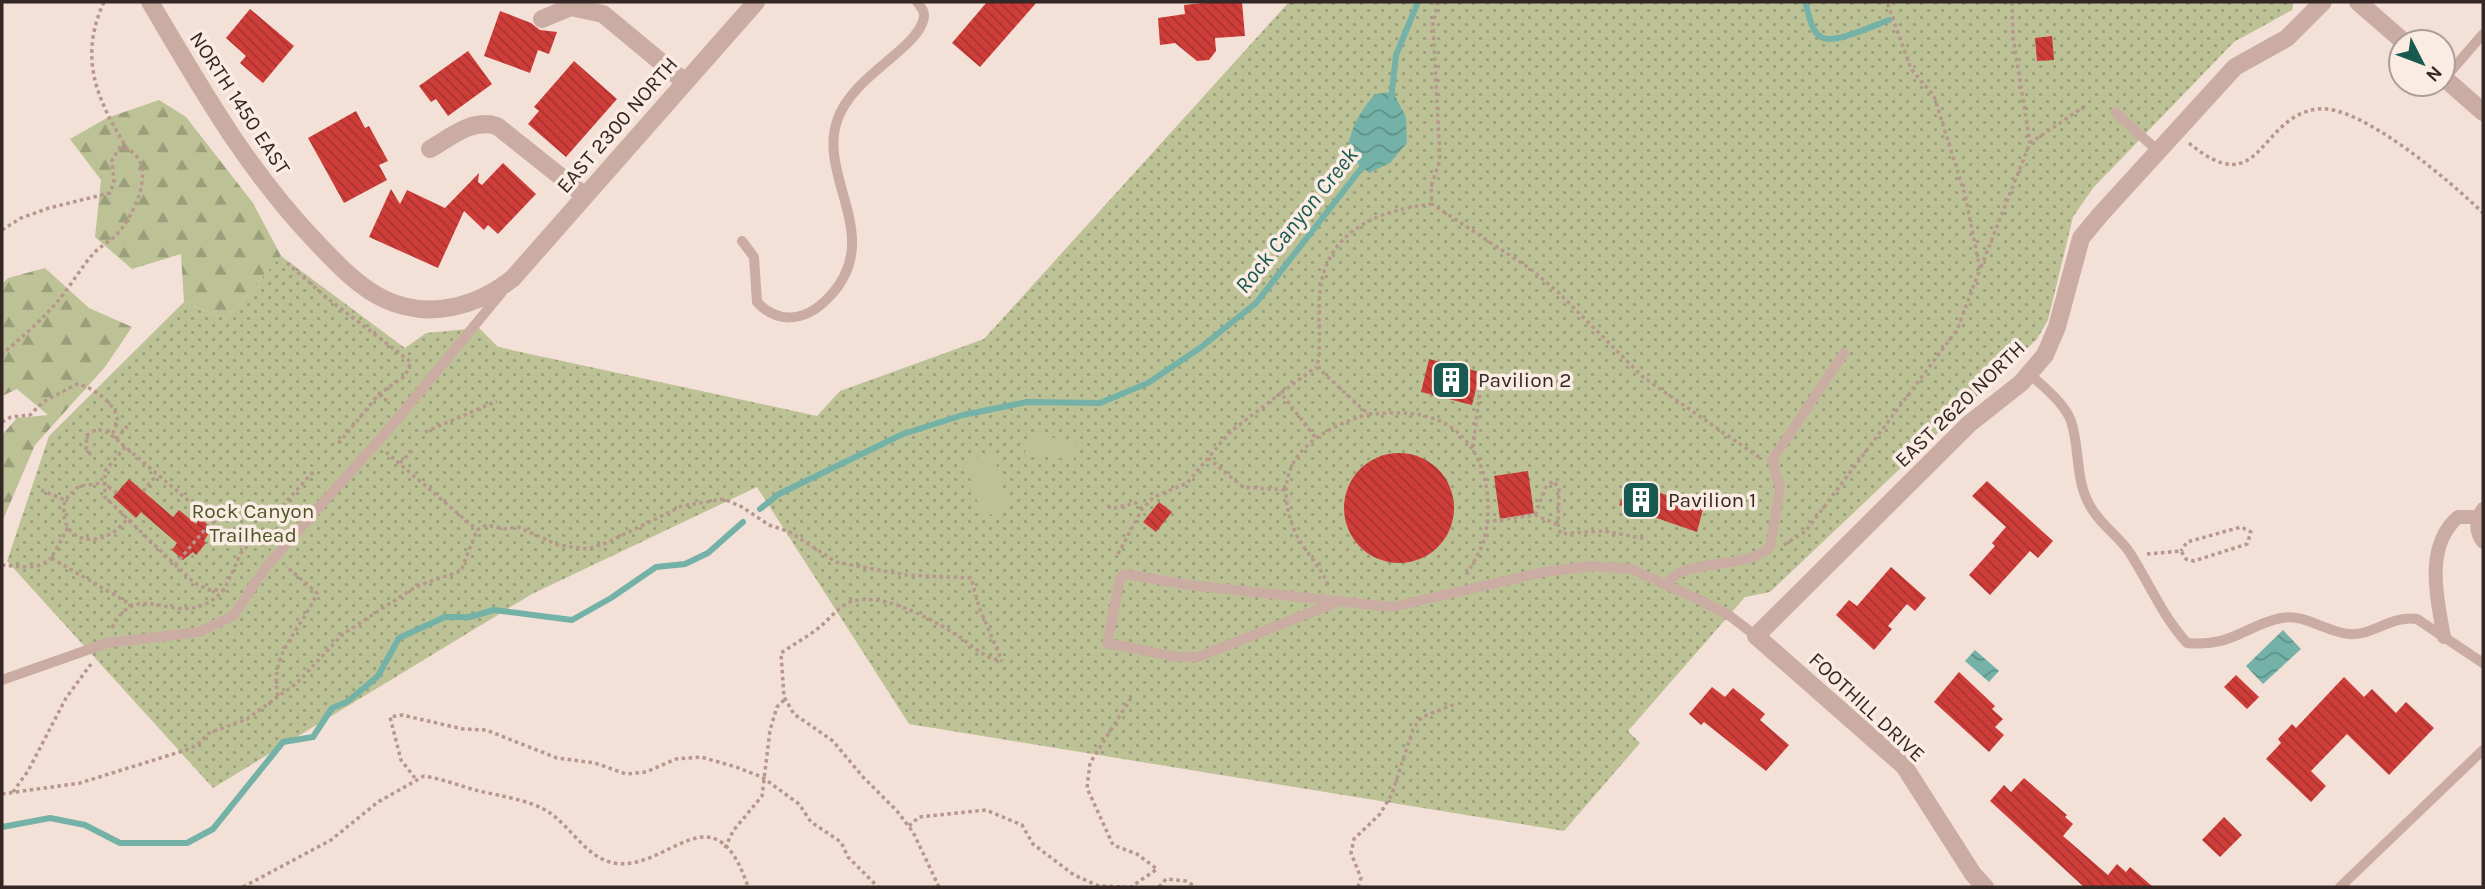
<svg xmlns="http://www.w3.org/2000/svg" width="2485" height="889" viewBox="0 0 2485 889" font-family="Karla,sans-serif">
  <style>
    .forest { fill: url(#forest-firs) }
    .park { fill: url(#park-dots) }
    .pitch { fill: #bdc296 }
    .water { fill: url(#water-waves) }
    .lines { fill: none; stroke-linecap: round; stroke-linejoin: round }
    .stream { stroke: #74b2a7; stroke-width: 6 }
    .building { fill: url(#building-back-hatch) }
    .path { stroke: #b7968d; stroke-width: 3.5; stroke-dasharray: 3.5 3.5; stroke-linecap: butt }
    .service { stroke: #cbaca2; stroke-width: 10 }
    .pedestrian { stroke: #cbaca2; stroke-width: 14 }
    .minor { stroke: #cbaca2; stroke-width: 18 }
    .tertiary { stroke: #cbaca2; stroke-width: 18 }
    .labels { text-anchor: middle; stroke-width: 7; stroke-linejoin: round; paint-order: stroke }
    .street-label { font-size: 21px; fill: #352725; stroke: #faebe3 }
    .poi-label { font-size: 21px; fill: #352725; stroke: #faebe3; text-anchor: start }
    .park-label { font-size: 21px; fill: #4e5527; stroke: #faebe3 }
    .water-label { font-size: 23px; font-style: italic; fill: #185a50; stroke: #faebe3 }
  </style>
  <defs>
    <pattern id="forest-firs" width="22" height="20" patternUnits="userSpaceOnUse" patternTransform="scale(1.75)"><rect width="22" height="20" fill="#bdc296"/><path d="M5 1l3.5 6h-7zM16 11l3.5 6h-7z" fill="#9a9e7a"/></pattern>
    <pattern id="park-dots" width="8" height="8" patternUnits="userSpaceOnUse" patternTransform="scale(1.75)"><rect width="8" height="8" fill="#bdc296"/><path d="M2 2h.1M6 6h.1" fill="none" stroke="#9a9e7a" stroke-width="1.8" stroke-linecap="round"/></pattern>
    <pattern id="water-waves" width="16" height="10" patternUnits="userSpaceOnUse" patternTransform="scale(1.75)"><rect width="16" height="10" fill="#74b2a7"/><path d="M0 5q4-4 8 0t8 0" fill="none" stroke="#609188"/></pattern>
    <pattern id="building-back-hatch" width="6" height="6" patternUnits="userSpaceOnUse" patternTransform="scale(1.75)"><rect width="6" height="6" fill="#cf3d39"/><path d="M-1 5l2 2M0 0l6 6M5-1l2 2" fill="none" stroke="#a93330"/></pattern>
  </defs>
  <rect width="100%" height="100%" fill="#f3e0d7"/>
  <g class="forest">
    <polygon points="159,100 186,117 253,203 281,256 225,319 184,302 181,254 132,269 95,237 101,180 70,139 107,118"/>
    <polygon points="45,268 89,308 132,327 105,367 35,445 2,522 2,435 17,418 48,415 17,389 2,396 2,284 8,278"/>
  </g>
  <polygon class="park" points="1289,2 2294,2 2292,10 2234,42 2093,188 2073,217 2048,320 2037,339 1770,592 1745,597 1628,731 1640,743 1564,831 909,724 757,487 532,594 213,788 7,561 49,436 184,302 225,319 281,256 405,348 426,333 479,328 498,347 817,416 840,391 984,339"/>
  <g class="pitch">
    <polygon points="1028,434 1076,441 1074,460 1025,453"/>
    <polygon points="993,453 1009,509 982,517 965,461"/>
  </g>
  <g class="water">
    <path d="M1393,92L1406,117L1407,143L1390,163L1369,173L1347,155C1349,130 1359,113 1375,94Z"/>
    <polygon points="2283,630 2301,649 2263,684 2246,666"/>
    <polygon points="1975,650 1999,671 1989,682 1965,661"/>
  </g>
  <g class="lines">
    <g class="stream">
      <path d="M1805,2C1809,12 1810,31 1821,37C1833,45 1875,25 1889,20"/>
      <polyline points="1391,100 1396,55 1418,2"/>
      <polyline points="760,509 779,494 903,434 963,415 1027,402 1100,403 1148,383 1200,348 1256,303 1367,161"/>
      <polyline points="2,827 50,818 85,825 120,843 187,843 213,829 283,742 313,737 332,708 347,702 378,676 399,638 445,617 470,617 494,610 572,620 611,598 656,567 685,564 708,553 743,522"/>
    </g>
  </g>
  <g class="building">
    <polygon points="987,2 1037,2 980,67 952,43"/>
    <polygon points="1213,2 1242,2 1245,36 1215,38 1216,51 1209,60 1197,61 1175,43 1160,45 1158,18 1185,14 1184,5"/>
    <polygon points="250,9 294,46 263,83 240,63 246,56 226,38"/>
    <polygon points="500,11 531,23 540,30 557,32 549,54 538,50 530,73 484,56"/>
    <polygon points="2052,36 2054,60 2037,61 2035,38"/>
    <polygon points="468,51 492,84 448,116 436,99 431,102 419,86"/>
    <polygon points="574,61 617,99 566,157 528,124 539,111 534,107"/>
    <polygon points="356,111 365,128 369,126 388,161 379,165 387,180 344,203 308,138"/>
    <polygon points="503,163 536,194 498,234 488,225 484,230 464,211 438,268 369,237 391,189 400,204 407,190 445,208 479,173 478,182 482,185"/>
    <polygon points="1429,359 1480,372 1472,405 1421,392"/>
    <circle cx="1399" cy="508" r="55"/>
    <polygon points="1528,471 1534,513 1500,519 1494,476"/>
    <polygon points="129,479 173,517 179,510 196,524 200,518 212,528 204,541 206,543 196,555 193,552 183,560 172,550 177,543 141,512 136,518 113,497"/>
    <polygon points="1629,481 1703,509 1697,532 1619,505"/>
    <polygon points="1987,481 2053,541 2038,558 2030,551 1990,595 1969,575 1995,546 1992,543 2006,527 1972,496"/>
    <polygon points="1159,502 1172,512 1156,532 1143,522"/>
    <polygon points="1891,567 1926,598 1915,611 1907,604 1888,626 1892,629 1874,650 1836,615 1849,600 1857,606"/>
    <polygon points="1959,672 1995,706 1992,709 2003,719 1995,727 2004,735 1989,752 1934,702"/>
    <polygon points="2236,675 2259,697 2247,709 2224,687"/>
    <polygon points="2344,677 2364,697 2372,689 2396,713 2406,702 2434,728 2389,775 2347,734 2311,771 2326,786 2311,802 2266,759 2281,743 2278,739 2292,724 2296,728"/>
    <polygon points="1712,687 1725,697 1733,688 1765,714 1760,720 1789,745 1766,771 1704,722 1701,725 1689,714"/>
    <polygon points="2024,778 2067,815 2065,817 2073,824 2063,836 2108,875 2117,864 2126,872 2130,867 2153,887 2084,887 1990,801 2004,785 2011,792"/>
    <polygon points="2224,817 2242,835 2220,857 2202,840"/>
  </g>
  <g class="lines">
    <g class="path">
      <path d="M104,2C78,59 97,100 128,150"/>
      <polyline points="1438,2 1433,24 1440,160 1431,187 1432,204 1529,268 1558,292 1643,377 1760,458"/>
      <polyline points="2012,2 2013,37 2030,143"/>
      <path d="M2189,143C2262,204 2258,116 2318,109C2361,104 2452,183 2483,213"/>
      <path d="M1432,204C1378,210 1326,231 1320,292C1317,316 1322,343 1317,367L1368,414C1390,413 1411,411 1432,418C1481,434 1495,490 1485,536C1482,550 1473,563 1466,575"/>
      <path d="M2,230L21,218L49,208L110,193L114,181L112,160L120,147C162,156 136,213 118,233C111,241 100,246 93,254C80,269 70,287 57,302C41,321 21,338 2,354"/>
      <polyline points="287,263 327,298 411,362 405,376 379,394 338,444"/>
      <polyline points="1981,267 2030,143 2085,106"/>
      <polyline points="379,394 388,402"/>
      <path d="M2,422L11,417L30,415L43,402L77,384C91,386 115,403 117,418C118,424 114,430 112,435"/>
      <polyline points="425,432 497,401"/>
      <polyline points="1315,437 1281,393 1316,367"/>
      <polyline points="116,439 130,423"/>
      <polyline points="125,447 105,471 105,497 193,582 209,590 224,590 241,553 254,539 266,548"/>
      <polyline points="1473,447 1480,390 1476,389"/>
      <polyline points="386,452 477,530"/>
      <polyline points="91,455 86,449 87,435 97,429 109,433 244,548"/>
      <polyline points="1208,458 1243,487 1288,490"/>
      <polyline points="400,463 413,450"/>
      <polyline points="41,490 65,500"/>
      <polyline points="143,491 157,475"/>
      <path d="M117,493L103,483L79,486L65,500C56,545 103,551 126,520"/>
      <polyline points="1107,506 1114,508 1136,503 1142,509"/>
      <polyline points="1535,515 1545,488 1553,481 1559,488 1558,528 1561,534 1603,531 1647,539"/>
      <polyline points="273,516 314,471"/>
      <polyline points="129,522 134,516"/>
      <polyline points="1486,522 1535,515 1559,525"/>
      <polyline points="68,528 51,558 132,605"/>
      <polyline points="477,530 487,525 504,529 518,527 558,545 588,549 606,543 682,506 724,499 742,507 769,525 790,532 836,562 906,575 971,578 979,607 1002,661"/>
      <polyline points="1784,545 1806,531 1957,330 1980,269 1965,195 1934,96 1911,69 1887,2"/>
      <polyline points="1118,554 1142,509 1154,497 1187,483 1230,432 1281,393"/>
      <polyline points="2147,554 2181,551 2186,559 2194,561 2247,544 2251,532 2241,527 2187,542 2181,551"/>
      <path d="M2,565C18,566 39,571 51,558"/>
      <polyline points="175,565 212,521"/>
      <path d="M1328,585C1322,568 1306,553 1297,536C1265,467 1307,433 1368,414"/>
      <path d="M112,628C141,571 178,638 224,590"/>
      <path d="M278,696C268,654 303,628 317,593L286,566"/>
      <polyline points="1131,698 1090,763 1087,788 1113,845 1137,854 1157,869 1131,887"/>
      <polyline points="415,778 401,760 390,717 402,715 463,729 486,730 557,758 595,763 626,774 646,772 676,759 701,757 736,767 762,777 799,804 811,822 841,842 848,857 878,887"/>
      <polyline points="13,792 28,771 66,698 91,664"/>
      <polyline points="2,794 80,783 186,750 197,745 209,733 247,719 297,683 343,634 417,586 461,571 477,530"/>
      <polyline points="909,826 919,817 986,810 1022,825 1033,844 1074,875 1099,886 1126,887"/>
      <polyline points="725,848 733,831 762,796 770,730 777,707 785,699"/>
      <polyline points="2,887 3,887"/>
      <path d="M243,887L331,840L378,802L424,776C442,779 458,785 475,790C498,796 527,799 547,811C570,825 586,858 614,863C669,872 714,785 748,887"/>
      <path d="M939,887L913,832L897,811L863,777L833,741L794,714L784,697L781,653C794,644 809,636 821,626C829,619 837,609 846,604C875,588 927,617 952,632C971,643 980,657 1002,661"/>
      <polyline points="1159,887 1166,879 1186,881 1196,887"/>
      <polyline points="1358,887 1361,878 1351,853 1354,839 1380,814 1392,794 1413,729 1422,717 1455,704"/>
    </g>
    <g class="service">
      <polyline points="2445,78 2483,34"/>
      <polyline points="2115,112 2158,151"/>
      <path d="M742,241L754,257L757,302C769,315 784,320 800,316C812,313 823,304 831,295C884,237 818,178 837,121C851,77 914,51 923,21C926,13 922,8 917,2"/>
      <path d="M2029,373C2043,387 2064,402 2071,421C2080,448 2075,478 2089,504C2099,524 2118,535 2130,553C2149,583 2163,617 2187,643C2233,647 2244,626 2281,618C2304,613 2325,632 2349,634C2373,636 2391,615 2417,619L2483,663"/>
      <path d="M1667,584C1684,557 1745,571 1770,547L1780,488L1772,460L1844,353"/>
      <polyline points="1335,603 1198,657 1177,657 1107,643 1120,578 1125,574 1190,585 1392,607 1544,572 1592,566 1631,569 1700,600 1730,616 1756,636"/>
      <polyline points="2,680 107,643 199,632 233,616 266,567 395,422 502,292"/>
      <polyline points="2340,887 2483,750"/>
    </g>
    <g class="pedestrian">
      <path d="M2483,509C2476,520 2475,531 2483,542"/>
      <path d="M2444,637C2437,600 2424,546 2458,517H2478"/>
    </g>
    <g class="minor">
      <polyline points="542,19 571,7 603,14 685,82"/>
      <path d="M430,149C451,137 472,118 497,126L585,196"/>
      <polyline points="1985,887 1973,874 1904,766 1756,636 1969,424 2021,383 2045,355 2057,327 2081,238 2100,215 2235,67 2287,38 2323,2"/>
    </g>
    <g class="tertiary">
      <path d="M150,2C203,91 246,169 319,245C338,265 359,287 384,299C428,320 477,307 513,278L756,2"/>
      <polyline points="2358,2 2404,42"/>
      <polyline points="2443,77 2483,112"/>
    </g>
  </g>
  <defs>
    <g id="building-square" transform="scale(2.0125)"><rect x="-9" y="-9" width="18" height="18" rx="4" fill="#185a50" stroke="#faebe3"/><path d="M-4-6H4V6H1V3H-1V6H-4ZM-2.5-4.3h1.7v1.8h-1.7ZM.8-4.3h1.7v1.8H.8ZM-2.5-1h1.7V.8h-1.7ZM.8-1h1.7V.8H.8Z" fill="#fff"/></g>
  </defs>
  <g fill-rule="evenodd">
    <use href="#building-square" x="1451" y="380"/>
    <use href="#building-square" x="1641" y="500"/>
  </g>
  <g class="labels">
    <g class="street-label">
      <text transform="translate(240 103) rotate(57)" y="7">NORTH 1450 EAST</text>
      <text transform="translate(617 125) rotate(-49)" y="7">EAST 2300 NORTH</text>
      <text transform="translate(1960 404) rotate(-44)" y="7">EAST 2620 NORTH</text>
      <text transform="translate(1867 707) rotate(43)" y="7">FOOTHILL DRIVE</text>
    </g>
    <g class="poi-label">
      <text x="1478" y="387">Pavilion 2</text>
      <text x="1668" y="507">Pavilion 1</text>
    </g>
    <g class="park-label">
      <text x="253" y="518">Rock Canyon<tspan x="253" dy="24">Trailhead</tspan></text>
    </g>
    <g class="water-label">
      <text transform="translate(1296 220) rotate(-51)" y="8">Rock Canyon Creek</text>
    </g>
  </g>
  <rect width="2485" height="889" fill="none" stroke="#352725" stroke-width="7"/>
  <g transform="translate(2422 63) rotate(132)"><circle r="33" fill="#faebe3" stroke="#ab9d97" stroke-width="2"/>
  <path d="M0-5L12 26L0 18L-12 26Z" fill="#185a50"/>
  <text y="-10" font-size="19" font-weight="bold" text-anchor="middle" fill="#352725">N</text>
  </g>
</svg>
